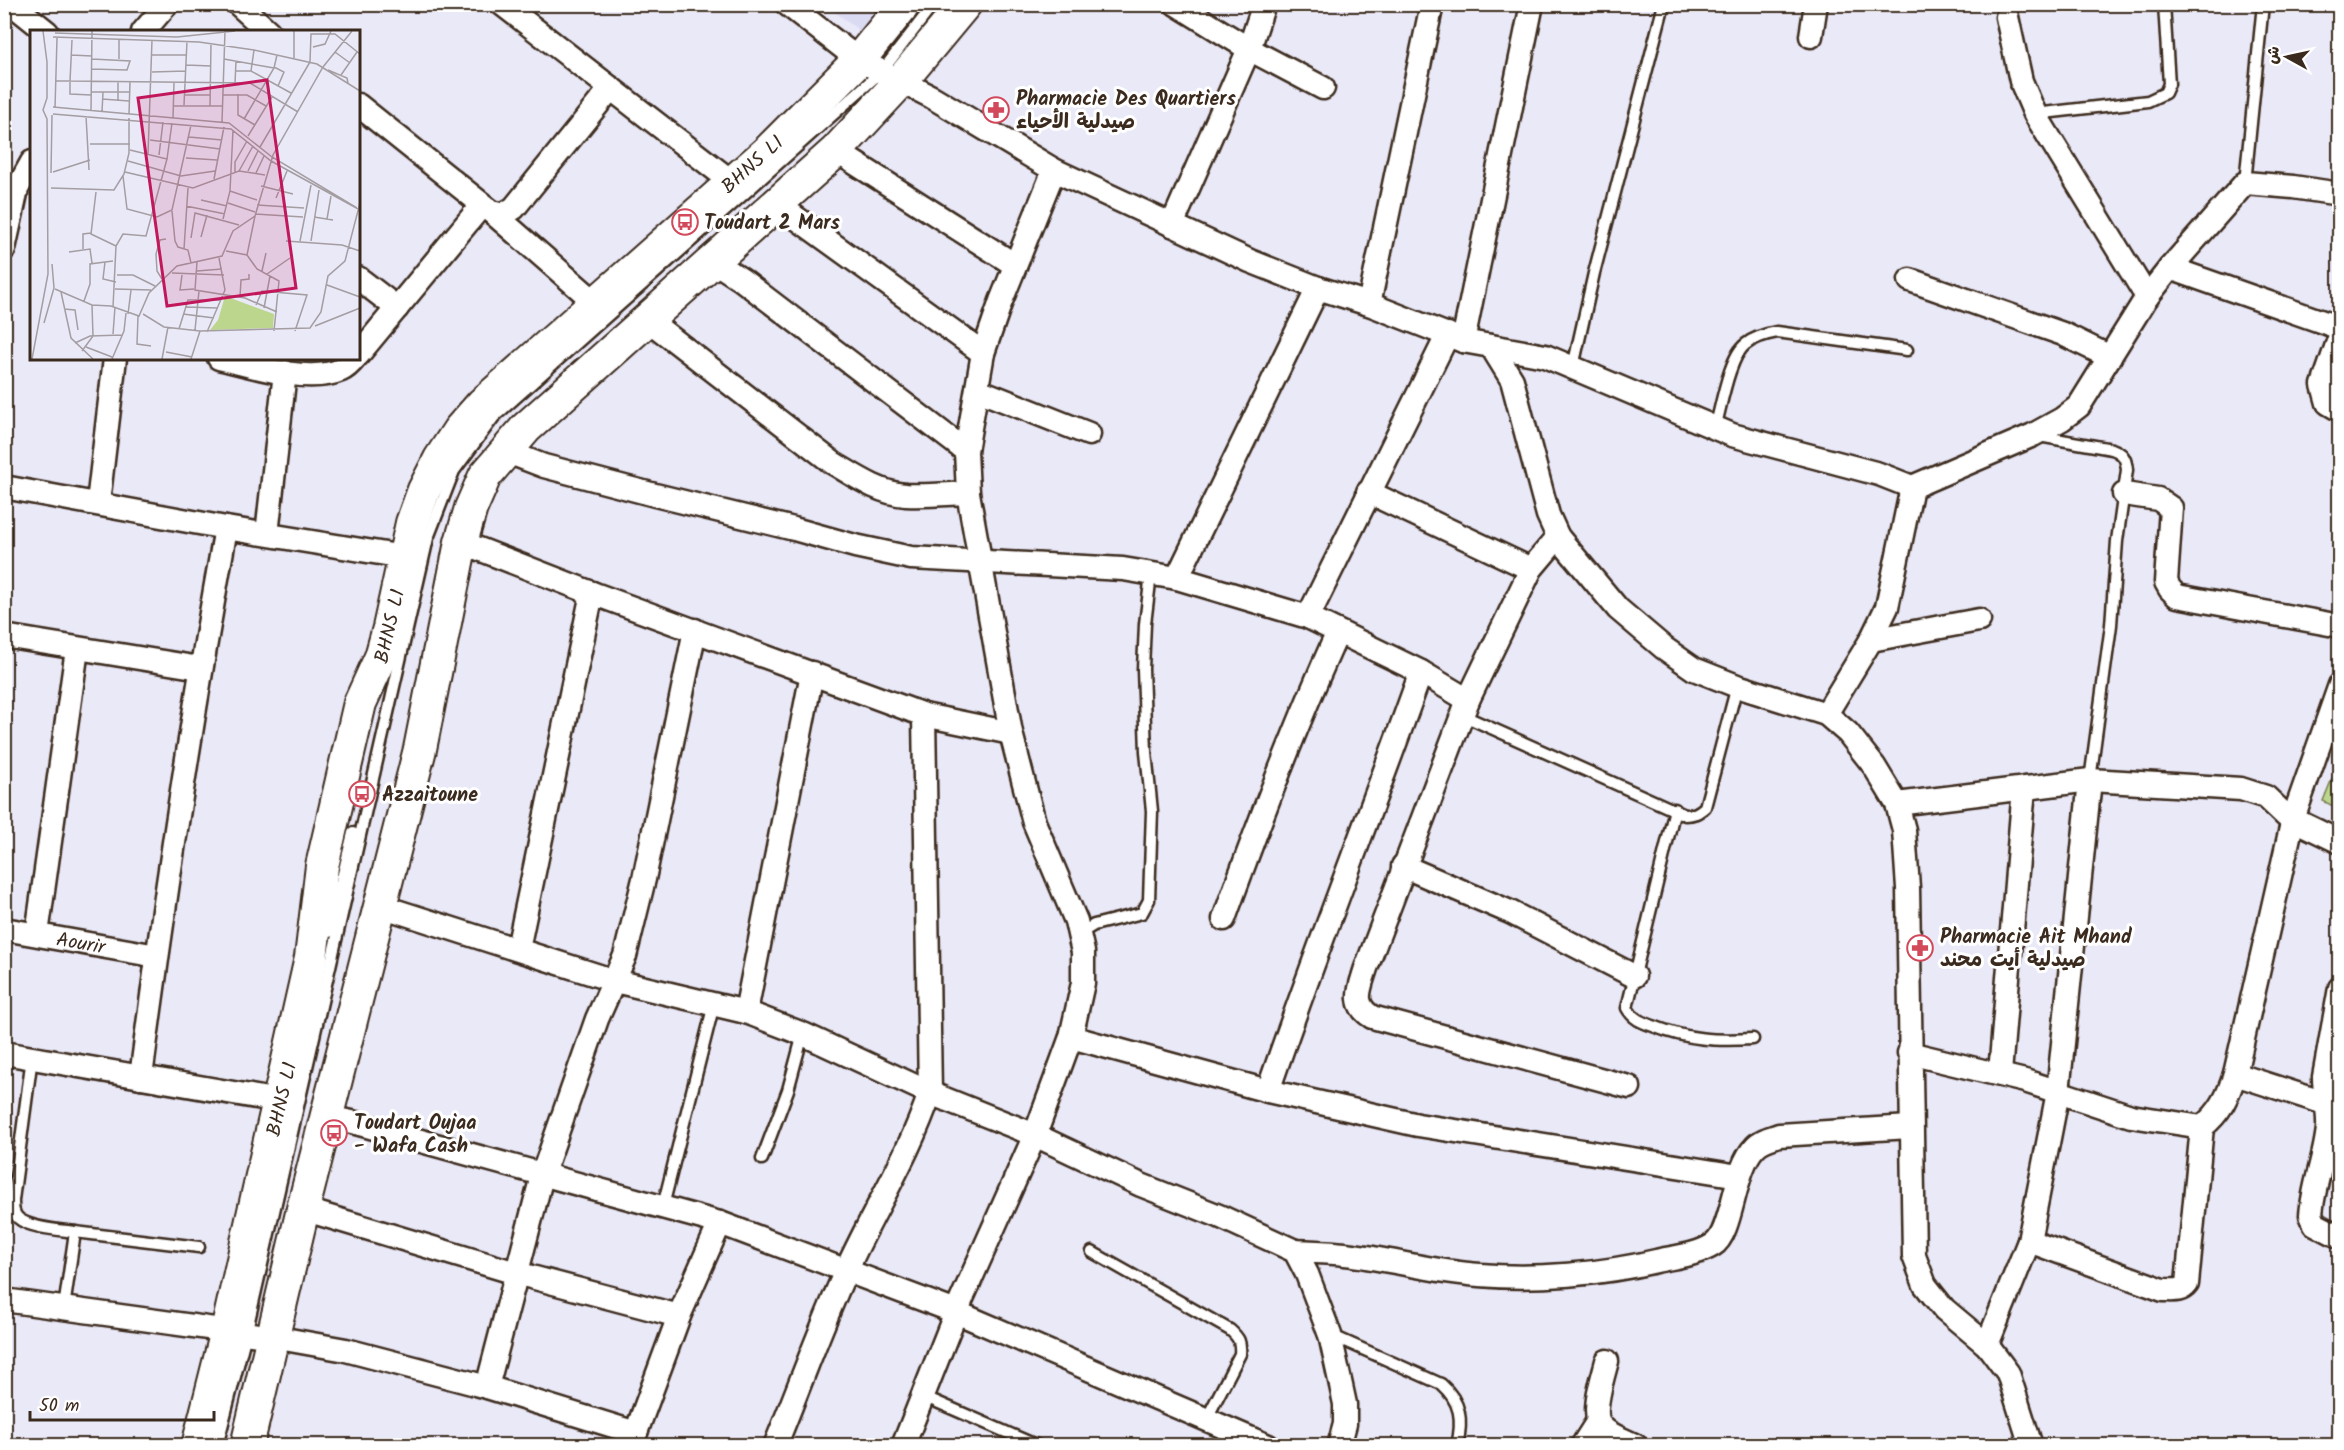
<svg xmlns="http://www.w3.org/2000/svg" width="2344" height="1450" viewBox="0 0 2344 1450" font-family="Kalam,'Playpen Sans Arabic',sans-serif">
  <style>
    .built { fill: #dbdaf3 }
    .green { fill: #bcd68d; stroke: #7c8056; stroke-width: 1.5 }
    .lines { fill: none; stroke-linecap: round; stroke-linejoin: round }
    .lane-casing { stroke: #3b2a1e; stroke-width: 15 }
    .street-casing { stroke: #3b2a1e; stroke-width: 27 }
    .secondary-casing { stroke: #3b2a1e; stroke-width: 36 }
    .lane { stroke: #fff; stroke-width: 10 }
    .street { stroke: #fff; stroke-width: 22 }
    .secondary { stroke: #fff; stroke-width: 32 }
    .labels { text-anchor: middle; stroke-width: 6; stroke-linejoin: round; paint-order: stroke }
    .poi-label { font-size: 20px; font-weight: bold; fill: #3b2a1e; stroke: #fff; text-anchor: start }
    .street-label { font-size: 20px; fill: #3b2a1e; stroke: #fff }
    .inset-road { fill: none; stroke: #a49da1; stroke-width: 1.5 }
    .view { fill: #c2185b; fill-opacity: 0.15; stroke: #c2185b; stroke-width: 3 }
    .inset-edge { fill: none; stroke: #3b2a1e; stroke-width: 3 }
  </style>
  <rect width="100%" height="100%" fill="#eae9f8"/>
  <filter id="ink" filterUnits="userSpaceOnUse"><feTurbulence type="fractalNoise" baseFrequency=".0167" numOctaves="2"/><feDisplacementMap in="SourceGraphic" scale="12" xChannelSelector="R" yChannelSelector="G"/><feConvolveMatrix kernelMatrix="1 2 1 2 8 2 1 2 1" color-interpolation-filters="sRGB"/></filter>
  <g filter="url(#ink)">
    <polygon class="built" points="826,5 883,5 861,32"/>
    <polygon class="green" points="2339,761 2339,809 2323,801"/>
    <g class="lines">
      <g class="lane-casing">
        <g id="lane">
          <polyline points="2035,114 2148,101 2165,93 2169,84 2164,4"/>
          <polyline points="2245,183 2263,4"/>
          <polyline points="1573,367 1594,273 1664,4"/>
          <path d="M1715,428C1721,408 1729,356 1746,344C1755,337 1766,334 1777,332L1907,350"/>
          <path d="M2039,436L2112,449C2123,453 2126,458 2127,470L2117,541L2111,625L2090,780"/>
          <path d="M1462,715L1685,815C1694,815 1698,813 1705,807L1737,686"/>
          <path d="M1675,809L1627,1008C1633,1019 1641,1022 1653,1026C1689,1040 1715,1041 1753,1039"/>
          <polyline points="329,932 353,833"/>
          <polyline points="1079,934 1094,925 1142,913 1149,900 1152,811 1146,752 1143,669 1145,624 1151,574"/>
          <path d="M32,1057L13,1200C13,1207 13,1213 18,1218C29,1228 60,1230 75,1232"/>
          <polyline points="762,1159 788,1090 803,1034"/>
          <polyline points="663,1206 714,1004"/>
          <path d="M1092,1252L1230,1330C1239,1338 1241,1342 1240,1354L1206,1420"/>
          <polyline points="64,1308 75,1232 199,1247"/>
          <path d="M1331,1335L1441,1384C1461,1402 1463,1419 1457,1446"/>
          <polyline points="923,1396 1038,1446"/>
          <polyline points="217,1446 246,1334 428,538 454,471 494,417 882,71 934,4"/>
        </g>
      </g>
      <g class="street-casing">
        <g id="street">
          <polyline points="12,4 47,32"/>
          <polyline points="238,4 269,32"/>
          <polyline points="502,4 732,182"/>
          <polyline points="787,4 859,60 932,97 1054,170 1250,261 1318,288 1369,304 1463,341 1491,346 1512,380 1548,515 1558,537 1618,609 1664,648 1694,669 1737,686 1826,714 1848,733 1874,766 1897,804 1904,830 1908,888 1914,1256 1925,1285 1944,1309 1987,1345 2008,1373 2031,1446"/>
          <polyline points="1176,4 1249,49 1323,88"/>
          <polyline points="2007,17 2021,81 2035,114 2147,297"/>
          <polyline points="143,32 167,4"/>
          <polyline points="1811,36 1816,4"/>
          <polyline points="358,105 493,213 596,303"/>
          <polyline points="836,151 1015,265"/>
          <polyline points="777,204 983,353"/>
          <polyline points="493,213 504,214 514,208 611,88"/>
          <polyline points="1172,225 1249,49 1264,4"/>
          <polyline points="4,249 17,189 32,162"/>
          <polyline points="713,261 742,280 966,451"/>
          <polyline points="2170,268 2340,328"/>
          <polyline points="358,278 397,308"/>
          <polyline points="1910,280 2063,334 2110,357"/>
          <polyline points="1369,304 1432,4"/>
          <path d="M648,320L833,463C855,476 879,493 906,495C926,496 947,494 968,493"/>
          <polyline points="2340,336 2323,385 2328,403 2340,410"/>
          <polyline points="1463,341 1532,4"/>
          <polyline points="1491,346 1545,356 1732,435 1879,474 1912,487"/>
          <polyline points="358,355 482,205"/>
          <path d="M219,358C253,366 308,384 341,370C346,368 351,363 355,358"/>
          <polyline points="978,390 1089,434"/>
          <polyline points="505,451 544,466 655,495 794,529 855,546 911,558 1123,569 1177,578 1308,617 1421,672 1468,700"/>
          <polyline points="4,487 226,528 404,557"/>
          <polyline points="1368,492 1531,569"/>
          <polyline points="2124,494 2158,499 2171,508 2166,582 2170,589 2177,596 2340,626"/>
          <polyline points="98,503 115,358"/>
          <polyline points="267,534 285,372"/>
          <path d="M1558,537L1531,569L1468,700L1366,968C1360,988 1351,1004 1372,1017L1629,1087"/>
          <polyline points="461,542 592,593 924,715 1011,733"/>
          <polyline points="1177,578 1318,288"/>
          <polyline points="1308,617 1448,334"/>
          <polyline points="4,636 200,668"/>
          <polyline points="1871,640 1979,620"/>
          <polyline points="1826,714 1871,640 1887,607 1912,487 2033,435 2062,419 2079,406 2147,297 2170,268 2245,183 2293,187 2340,194"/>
          <polyline points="1897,804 2090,780 2241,789 2266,797 2286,816 2340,842"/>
          <polyline points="1403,866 1510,912 1634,976"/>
          <polyline points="381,906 615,981 746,1012 803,1034 930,1093 1035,1135 1141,1185 1219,1216 1295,1251 1307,1274 1330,1335 1345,1404 1345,1424 1339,1446"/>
          <path d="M1224,919C1259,822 1295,726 1338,632"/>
          <path id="s1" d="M4,929L157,956"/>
          <polyline points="37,934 77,649"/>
          <polyline points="518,949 592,593"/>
          <path d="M2340,988L2324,1077C2324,1094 2329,1111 2328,1128C2325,1158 2313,1186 2311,1215L2315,1224L2340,1237"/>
          <polyline points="746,1012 812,673"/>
          <polyline points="1071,1037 1268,1091 1418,1125 1739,1176"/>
          <polyline points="4,1053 279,1101"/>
          <path d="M1909,1053L2025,1081L2131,1116L2202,1127C2221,1112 2228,1096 2235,1074L2293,819L2340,685"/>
          <polyline points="2000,1073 2024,788"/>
          <polyline points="2235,1074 2337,1107"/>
          <path d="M141,1077C165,894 193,710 226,528"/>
          <path d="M1268,1091C1316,950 1371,812 1421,672"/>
          <polyline points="327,1117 352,1122 720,1223"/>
          <polyline points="303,1209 516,1273 679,1316"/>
          <path d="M2029,1241L2163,1290C2173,1290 2181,1292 2187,1284L2202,1127"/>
          <path d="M1295,1251C1312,1252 1328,1252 1345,1254C1390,1259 1434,1272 1480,1275C1535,1280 1602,1274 1656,1261C1674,1257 1697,1255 1713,1245C1733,1233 1733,1169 1755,1147C1761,1140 1771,1138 1779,1135L1910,1127"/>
          <polyline points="4,1300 273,1337 346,1350 487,1387 636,1433"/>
          <polyline points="1987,1345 2029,1241 2058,1092 2090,780"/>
          <path d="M1607,1361C1603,1377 1590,1415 1602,1427C1610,1436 1626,1440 1636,1446"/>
          <polyline points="487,1387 542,1176 597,1019 625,956 644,879 695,630"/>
          <polyline points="631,1446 679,1316 720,1223 956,1312 1268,1446"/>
          <path d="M775,1446C799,1388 820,1328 846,1271C873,1211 909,1156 930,1093L924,715"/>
          <polyline points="903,1446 956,1312 1035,1135 1071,1037 1083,983 1083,952 1076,921 1034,822 1011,733 968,493 966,451 983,353 1001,301 1054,170"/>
          <polyline points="1582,1446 1598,1421"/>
        </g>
      </g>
      <g class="secondary-casing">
        <g id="secondary">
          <polyline points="198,1446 227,1331 311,958 322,866 360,703 381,657 389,628 412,523 424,490 440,459 459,430 482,404 767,152 859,60 904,4"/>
          <polyline points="247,1446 303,1209 420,749 461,542 471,508 485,476 526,428 836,151 901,81 965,4"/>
        </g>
      </g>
      <use href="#lane" class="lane"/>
      <use href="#street" class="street"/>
      <use href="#secondary" class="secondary"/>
    </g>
  </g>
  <defs>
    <g id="pharmacy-ring" transform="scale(1.35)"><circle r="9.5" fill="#fff" stroke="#d1495b" stroke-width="1.5"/><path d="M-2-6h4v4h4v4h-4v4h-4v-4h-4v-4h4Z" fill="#d1495b"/></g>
    <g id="bus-ring" transform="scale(1.35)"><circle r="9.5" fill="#fff" stroke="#d1495b" stroke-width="1.5"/><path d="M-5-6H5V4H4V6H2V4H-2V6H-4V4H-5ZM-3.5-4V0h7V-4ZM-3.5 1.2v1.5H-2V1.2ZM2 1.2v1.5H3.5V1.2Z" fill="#d1495b"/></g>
  </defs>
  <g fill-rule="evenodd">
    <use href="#pharmacy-ring" x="996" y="110"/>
    <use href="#bus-ring" x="685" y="222"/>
    <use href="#bus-ring" x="362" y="794"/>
    <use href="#pharmacy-ring" x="1920" y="948"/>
    <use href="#bus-ring" x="334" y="1133"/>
  </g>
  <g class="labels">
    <g class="poi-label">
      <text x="1016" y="105">Pharmacie Des Quartiers<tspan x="1016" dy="23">صيدلية الأحياء</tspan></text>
      <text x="704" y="229">Toudart 2 Mars</text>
      <text x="382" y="801">Azzaitoune</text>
      <text x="1940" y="943">Pharmacie Ait Mhand<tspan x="1940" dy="23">صيدلية أيت محند</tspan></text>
      <text x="354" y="1129">Toudart Oujaa<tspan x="354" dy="23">- Wafa Cash</tspan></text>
    </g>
    <g class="street-label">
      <text transform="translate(752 164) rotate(-42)" y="7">BHNS L1</text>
      <text transform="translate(389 626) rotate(-77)" y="7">BHNS L1</text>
      <text dy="7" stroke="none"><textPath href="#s1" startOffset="78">Aourir</textPath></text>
      <text transform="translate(281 1099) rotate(-77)" y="7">BHNS L1</text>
    </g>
  </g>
  <g transform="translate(30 30)">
    <rect width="330" height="330" fill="#eae9f8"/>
    <path d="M195,266L244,284L243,298L180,300L188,290Z" fill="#bcd68d"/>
    <path class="inset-road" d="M264,1V28M25,3L147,7L205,1M23,7L169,12L224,20L287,34L330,61M42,10L40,51L220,53L268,82M89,10V29M283,17L295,14L301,1M305,22L320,33M41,25L62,26M122,25H156M194,29L244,38M156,35L181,36M244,37L254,42L248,56M61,39L97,40L100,31L62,29M298,40L317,48L318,53M205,41H221L261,63M221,41L224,20M122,42L156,41M311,45L327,22M25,51H40V64L61,65M205,53L206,31M61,62H100M208,64V85L225,95M154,65H180M193,65H217L236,76M72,69L99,71M88,70V51M154,75L157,11M143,76H192M180,76L181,13M23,77L199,93L242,127L327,178M25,78L27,8M61,81L62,1M72,82L73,62M23,84L201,99L241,131L330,180M99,84L100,52M56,86L59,140M143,88L144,53M214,89L244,38L247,25M192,92L195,1M218,106L242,67M159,107L192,110M120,110L190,119M60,114H100M230,117L280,32L281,4H305L330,24M118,124L122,10M129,125L133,92M156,128L187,130M137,129L142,93M98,131L151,146L185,141M209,141L223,116M218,141L228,121M23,142L60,130M95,142L163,158L209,141L235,145M205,142V132L217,111M21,143L22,85M226,143L234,126M93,146L97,179L127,187L142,180L161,95M184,149L194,97M231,156L263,164M21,158L84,160L94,144L99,123V88M200,161L227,170M66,162L61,204L86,216M246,168L257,141M171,170L197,176M198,173L225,182M227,175L274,178M156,176L195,184M142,181L145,211L148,217L158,220L161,233M225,184L273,187M284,187L303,190M193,189L200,161L203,100M297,189L301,166M171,207L177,185M161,208L165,183L209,195M256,211L312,215L330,221M270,211L281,155M281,211L289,160M53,219V204L61,203M154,219L158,158M196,221L217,225L227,239L249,251L244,301M39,222L60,219L62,233M217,225L225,186M75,232L73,249L86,252M167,232L165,260L215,268L247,282M167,241L192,239M232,241L236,223M142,243L194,245M237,244L260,228M87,245H103L125,256M152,245L150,260L164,259M132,249L127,241L126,224L130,210L136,209M297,255L330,267M25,259L62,275L81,276L109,286L119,263L147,236L192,226L203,201L225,186L243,125L293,37L322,1M85,259L121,260M31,262L41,308L63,329M210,267L211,250L219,249V244M54,271L60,254V234L83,231M226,275L232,261L277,265L265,301M83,277L86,216L93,204L116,206L137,129L100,120M155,277L188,278M234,278L240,246M34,279L45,280L48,300M98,284L101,260M113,284L134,297L170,301L280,298L291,282L298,246L315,231L330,173M153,284L184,288M108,286L107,314L121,316M14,293L24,258L22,234M285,296L330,278M149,299L158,270H191M165,300L169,261M177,302L195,260L189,228M83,304L85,277M45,313L60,306L92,305M56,317L82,327M52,321L63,306L62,275M136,322L162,327M2,329L18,244L17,89L13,80L17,68V32L13,1M82,329L94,301L96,283M132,329L138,297M161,329L170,301"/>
    <path class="view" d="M237,50L266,258L137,276L108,68Z"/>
    <rect width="330" height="330" class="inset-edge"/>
  </g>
  <rect width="2344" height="1450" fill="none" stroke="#fff" stroke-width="24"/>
  <rect x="12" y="12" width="2320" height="1426" fill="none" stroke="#3b2a1e" stroke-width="2" filter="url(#ink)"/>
  <g transform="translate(2287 57) rotate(278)" stroke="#ffffff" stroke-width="4.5" paint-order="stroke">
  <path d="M0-4.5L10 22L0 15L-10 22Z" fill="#3b2a1e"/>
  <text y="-9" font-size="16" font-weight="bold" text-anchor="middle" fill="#3b2a1e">ش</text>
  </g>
  <path d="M30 1411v9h184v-9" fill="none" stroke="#3b2a1e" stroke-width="3"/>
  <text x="39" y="1411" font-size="18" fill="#3b2a1e" stroke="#ffffff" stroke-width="4.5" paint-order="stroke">50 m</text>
</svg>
